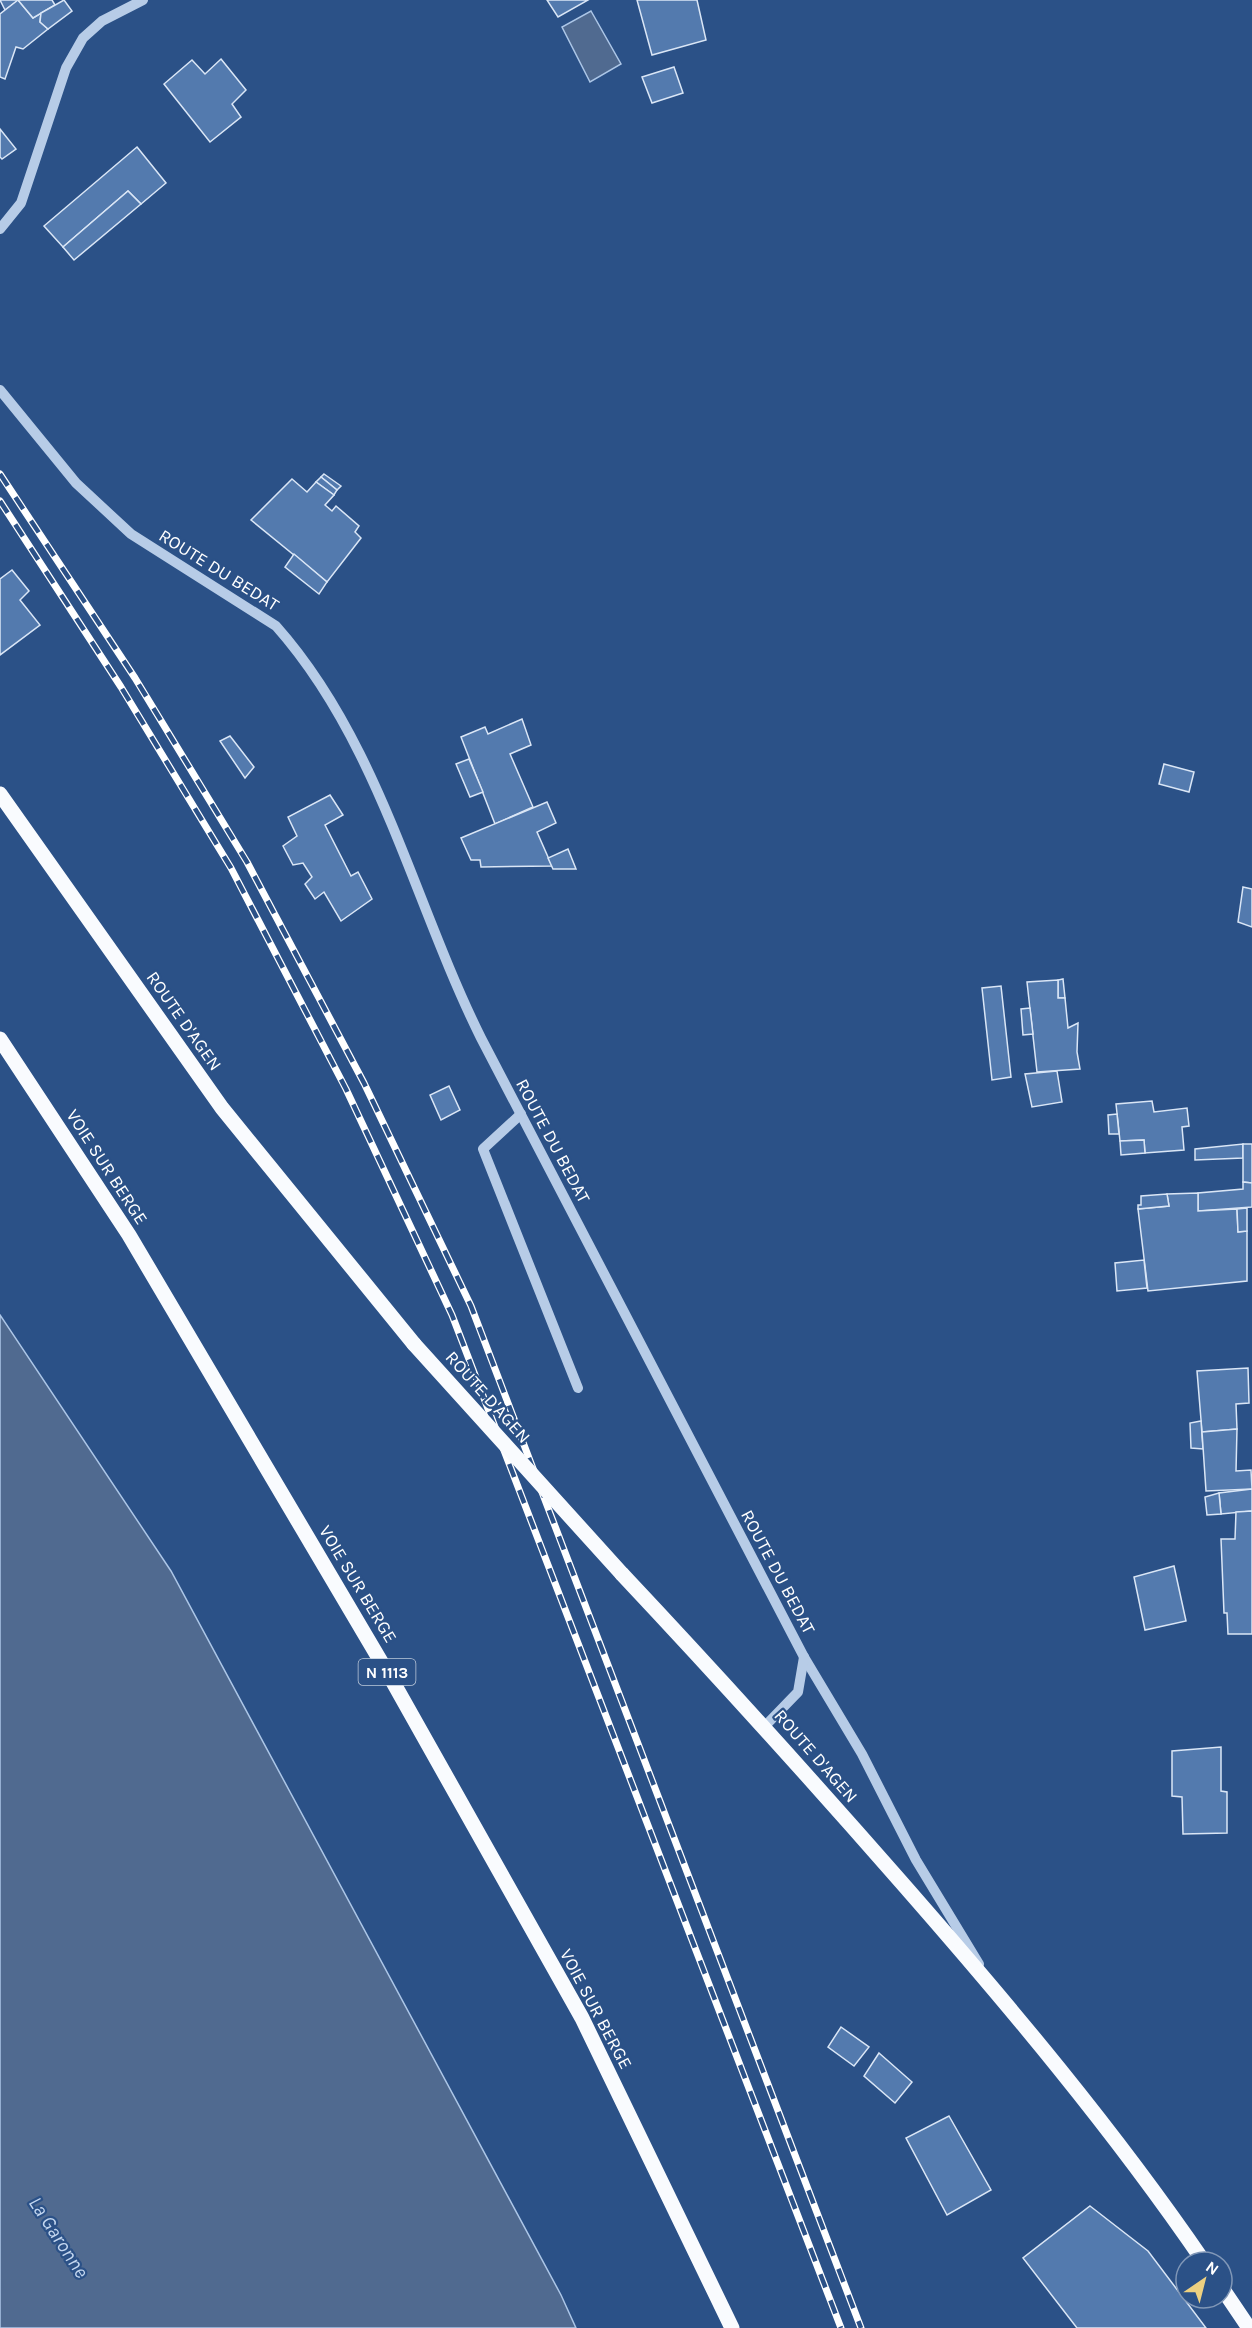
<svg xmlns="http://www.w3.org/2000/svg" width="1252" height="2328" viewBox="0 0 1252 2328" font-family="Karla,sans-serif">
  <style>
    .water { fill: #506a90; stroke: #acc6e7; stroke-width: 1.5 }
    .building { fill: #537aae; stroke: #dae6f6; stroke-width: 1.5 }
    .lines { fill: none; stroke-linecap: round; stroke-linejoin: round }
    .minor { stroke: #b7cce7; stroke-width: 10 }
    .major { stroke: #f9fbfe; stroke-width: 15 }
    .rail-casing { stroke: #fff; stroke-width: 7 }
    .rail { stroke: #2b5187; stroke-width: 4.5; stroke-dasharray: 14; stroke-linecap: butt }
    .major-bridge { stroke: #f9fbfe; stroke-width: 15 }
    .labels { text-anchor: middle; stroke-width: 4.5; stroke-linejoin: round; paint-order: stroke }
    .shield { fill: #2b5187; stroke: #bfcbdb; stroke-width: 1.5 }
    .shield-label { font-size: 16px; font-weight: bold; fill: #fff }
    .street-label { font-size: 18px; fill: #fff; stroke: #2b5187 }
    .water-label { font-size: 20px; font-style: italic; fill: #c3d6ef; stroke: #2b5187 }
  </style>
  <rect width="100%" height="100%" fill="#2b5187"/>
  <g class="water">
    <polygon points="591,11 621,64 590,82 562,27"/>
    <polygon points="0,1315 171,1571 561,2295 576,2328 0,2328"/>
  </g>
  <g class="building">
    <polygon points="0,0 19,0 5,10"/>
    <polygon points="18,0 33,18 41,13 40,22 48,29 23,49 16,47 5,79 0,77 0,14"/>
    <polygon points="18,0 52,0 55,5 33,18"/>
    <polygon points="64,0 72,11 48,29 40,22 41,13"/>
    <polygon points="547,0 588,0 558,17"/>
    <polygon points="637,0 697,0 706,40 652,55"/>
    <polygon points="221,59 246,90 232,104 241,117 210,142 164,84 192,60 205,74"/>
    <polygon points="674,67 683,93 652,103 642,77"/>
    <polygon points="0,129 16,149 2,159 0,157"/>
    <polygon points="137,147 166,183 141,204 128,191 63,247 44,226"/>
    <polygon points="128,191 141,204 74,260 63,247"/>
    <polygon points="324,474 341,486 337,490 321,477"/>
    <polygon points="321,477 337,490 334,495 316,482"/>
    <polygon points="292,479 307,492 316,482 334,495 325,505 332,511 336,506 359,526 355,532 361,538 327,582 251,520"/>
    <polygon points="294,554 327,582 319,594 285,567"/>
    <polygon points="12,570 29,591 20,600 40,625 0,655 0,579"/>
    <polygon points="522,719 531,745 510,754 533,807 495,824 461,737 485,727 488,734"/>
    <polygon points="230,736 254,767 245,778 220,741"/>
    <polygon points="469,759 483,792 470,797 456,764"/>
    <polygon points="1164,764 1194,772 1189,792 1159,784"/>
    <polygon points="330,795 343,815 325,825 351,876 358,872 372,899 341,921 324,892 315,899 305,884 312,877 303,863 293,865 283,846 297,836 288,817"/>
    <polygon points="547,802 556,823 537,832 552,866 481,867 480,860 471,860 461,838"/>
    <polygon points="568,849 576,869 553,869 548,858"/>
    <polygon points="1243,887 1252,889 1252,927 1238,922"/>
    <polygon points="1063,979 1065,998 1058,998 1058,980"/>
    <polygon points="1058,980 1058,998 1065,998 1068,1028 1078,1023 1077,1052 1080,1069 1037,1072 1027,982"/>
    <polygon points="1001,986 1011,1077 992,1080 982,988"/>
    <polygon points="1030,1008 1033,1034 1023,1035 1021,1009"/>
    <polygon points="1057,1071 1062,1102 1032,1107 1025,1074"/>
    <polygon points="449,1086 460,1110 441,1120 430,1095"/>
    <polygon points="1152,1101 1154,1112 1187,1108 1189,1126 1182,1127 1184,1150 1145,1153 1144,1140 1120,1141 1116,1104"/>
    <polygon points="1117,1114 1119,1134 1109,1134 1108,1115"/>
    <polygon points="1144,1140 1145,1153 1121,1155 1120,1141"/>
    <polygon points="1243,1144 1243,1158 1195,1160 1195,1149"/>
    <polygon points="1243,1144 1252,1144 1252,1183 1243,1182"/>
    <polygon points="1243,1182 1252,1183 1252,1207 1198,1211 1198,1193 1243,1189"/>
    <polygon points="1198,1193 1198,1211 1237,1209 1238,1232 1247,1231 1247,1281 1148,1291 1138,1209 1169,1206 1167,1194"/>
    <polygon points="1167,1194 1169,1206 1138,1209 1138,1205 1141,1205 1141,1196"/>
    <polygon points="1247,1208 1247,1231 1238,1232 1237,1209"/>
    <polygon points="1144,1260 1147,1288 1117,1291 1115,1263"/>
    <polygon points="1248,1368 1249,1403 1236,1404 1237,1429 1202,1432 1197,1371"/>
    <polygon points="1201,1421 1203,1449 1191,1448 1190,1423"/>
    <polygon points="1237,1429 1236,1471 1251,1470 1252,1489 1206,1491 1202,1432"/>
    <polygon points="1252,1489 1252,1511 1221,1514 1219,1493"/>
    <polygon points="1219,1493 1221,1514 1207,1515 1205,1497"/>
    <polygon points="1252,1511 1252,1634 1228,1634 1227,1613 1224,1613 1221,1539 1235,1539 1236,1512"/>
    <polygon points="1174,1566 1186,1621 1145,1630 1134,1577"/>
    <polygon points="1221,1747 1221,1791 1227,1792 1227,1833 1183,1834 1182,1797 1172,1796 1172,1751"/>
    <polygon points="841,2027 869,2047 854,2066 828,2047"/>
    <polygon points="879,2053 912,2082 895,2103 864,2076"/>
    <polygon points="949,2116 991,2190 947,2215 906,2138"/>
    <polygon points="1090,2206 1148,2251 1206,2328 1077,2328 1023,2258"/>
  </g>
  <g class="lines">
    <g class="minor">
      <polyline points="0,229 21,203 66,68 83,38 102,21 143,0"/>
      <path d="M0,390L76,483L131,534L276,626C379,742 413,901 481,1038L804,1657L862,1754L916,1860L979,1964"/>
      <polyline points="521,1114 483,1149 578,1388"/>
      <polyline points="764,1727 798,1692 804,1657"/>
    </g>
    <g class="major">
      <polyline points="0,794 222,1108 414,1344"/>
      <polyline points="0,1039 129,1235 393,1682 582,2018 732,2328"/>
      <path d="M622,1574C717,1675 810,1778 902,1883C1008,2004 1113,2129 1204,2262"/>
      <polyline points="1222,2288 1249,2328"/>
    </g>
    <g class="rail-casing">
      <g id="rail">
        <polyline points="0,474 135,678 247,862 364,1083 471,1306 861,2328"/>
        <polyline points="0,501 121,687 231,868 346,1089 452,1315 841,2328"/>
      </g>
    </g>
    <use href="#rail" class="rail"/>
    <polyline class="major-bridge" points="414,1344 622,1574"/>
  </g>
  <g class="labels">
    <rect class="shield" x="358.5" y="1659" width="57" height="26" rx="4.5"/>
    <g class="shield-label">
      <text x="387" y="1678">N 1113</text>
    </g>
    <g class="street-label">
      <text transform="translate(219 570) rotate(32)" y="6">ROUTE DU BEDAT</text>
      <text transform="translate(184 1021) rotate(55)" y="6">ROUTE D'AGEN</text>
      <text transform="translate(553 1141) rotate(62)" y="6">ROUTE DU BEDAT</text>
      <text transform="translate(107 1167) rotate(57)" y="6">VOIE SUR BERGE</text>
      <text transform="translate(488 1397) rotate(48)" y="6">ROUTE D'AGEN</text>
      <text transform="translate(778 1572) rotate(62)" y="6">ROUTE DU BEDAT</text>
      <text transform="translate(358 1584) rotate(59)" y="6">VOIE SUR BERGE</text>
      <text transform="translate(816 1756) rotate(49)" y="6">ROUTE D'AGEN</text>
      <text transform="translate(596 2009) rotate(62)" y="6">VOIE SUR BERGE</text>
    </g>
    <g class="water-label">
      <text transform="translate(59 2237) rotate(57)" y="7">La Garonne</text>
    </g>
  </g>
  <g transform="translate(1204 2280) rotate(35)"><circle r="28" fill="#2b5187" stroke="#8097b7" stroke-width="1.5"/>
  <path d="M0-4.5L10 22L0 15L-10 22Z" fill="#edd080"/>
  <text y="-9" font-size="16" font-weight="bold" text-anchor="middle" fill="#ffffff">N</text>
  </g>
</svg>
